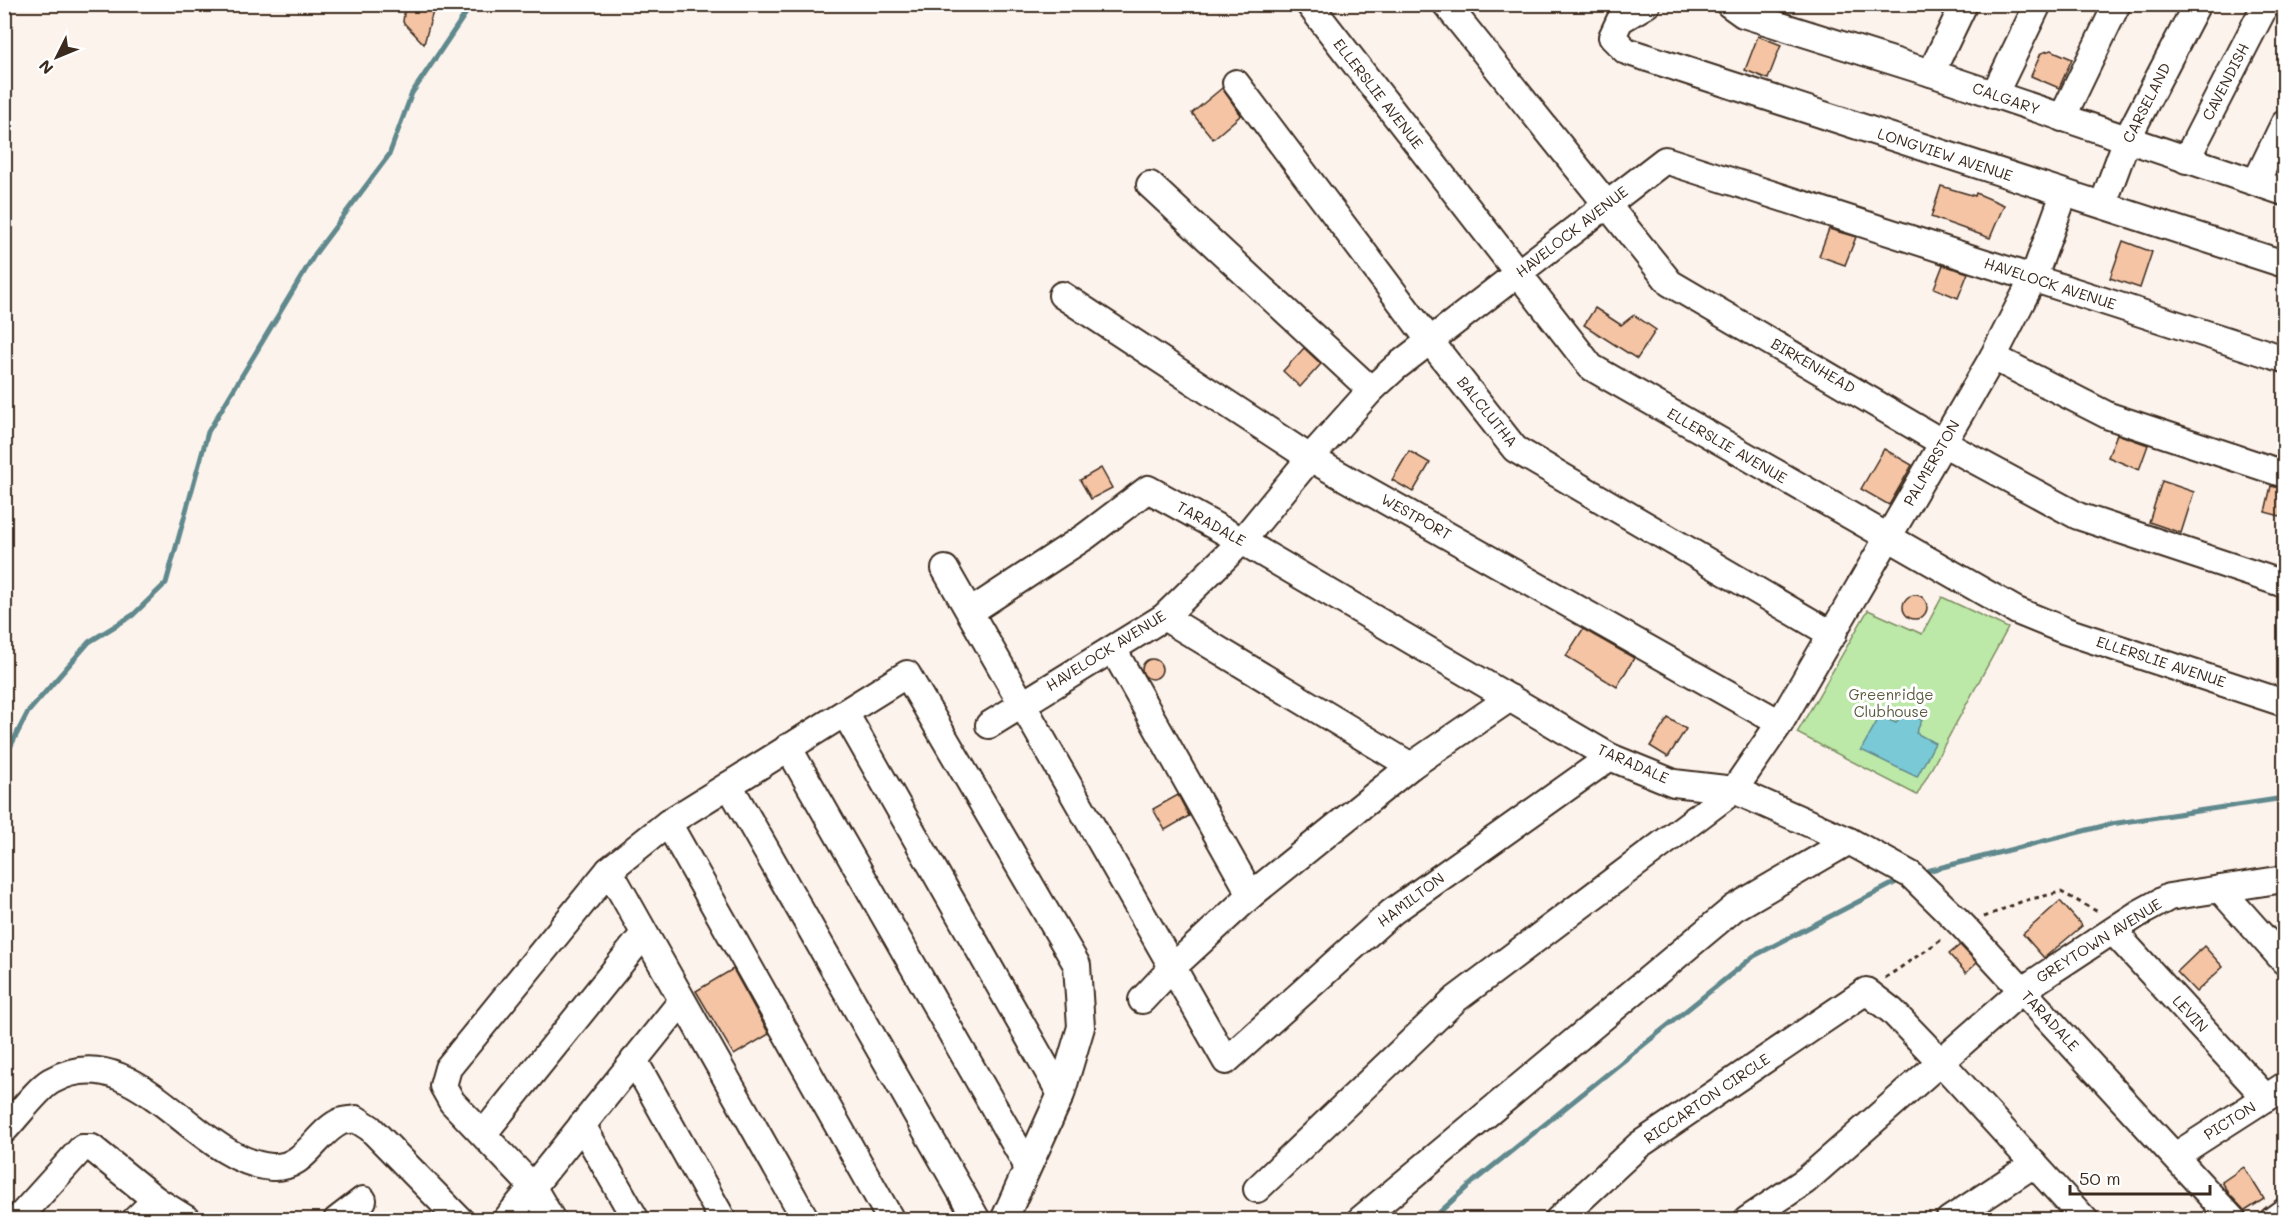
<svg xmlns="http://www.w3.org/2000/svg" width="2289" height="1224" viewBox="0 0 2289 1224" font-family="Mali,sans-serif">
  <style>
    .green { fill: #bce9a7; stroke: #7c8a62; stroke-width: 1.5 }
    .water { fill: #7ac9d7; stroke: #61898d; stroke-width: 1.5 }
    .lines { fill: none; stroke-linecap: round; stroke-linejoin: round }
    .stream { stroke: #61898d; stroke-width: 5 }
    .building { fill: #f4c4a4; stroke: #3b2a1e; stroke-width: 1.5 }
    .minor-casing { stroke: #3b2a1e; stroke-width: 30 }
    .path { stroke: #3b2a1e; stroke-width: 3; stroke-dasharray: 4.5 4.5; stroke-linecap: butt }
    .minor { stroke: #fff; stroke-width: 26 }
    .labels { text-anchor: middle; stroke-width: 6; stroke-linejoin: round; paint-order: stroke }
    .street-label { font-size: 15px; fill: #3b2a1e; stroke: #fff }
    .park-label { font-size: 15px; fill: #5b5a40; stroke: #fff }
  </style>
  <rect width="100%" height="100%" fill="#fdf3ed"/>
  <filter id="ink" filterUnits="userSpaceOnUse"><feTurbulence type="fractalNoise" baseFrequency=".0167" numOctaves="2"/><feDisplacementMap in="SourceGraphic" scale="12" xChannelSelector="R" yChannelSelector="G"/><feConvolveMatrix kernelMatrix="1 2 1 2 8 2 1 2 1" color-interpolation-filters="sRGB"/></filter>
  <g filter="url(#ink)">
    <polygon class="green" points="1942,597 2008,628 1917,795 1797,733 1868,610 1922,634"/>
    <polygon class="water" points="1903,710 1922,720 1916,733 1935,743 1917,777 1861,750 1880,716 1896,723"/>
    <g class="lines">
      <g class="stream">
        <polyline points="4,759 28,712 89,642 133,615 166,583 208,432 315,254 389,155 412,93 472,4"/>
        <polyline points="1919,873 2111,824 2284,798"/>
        <polyline points="1431,1220 1473,1182 1754,956 1902,879"/>
      </g>
    </g>
    <g class="building">
      <polygon points="405,4 435,4 424,44 403,22"/>
      <polygon points="1758,36 1781,45 1768,79 1745,70"/>
      <polygon points="2051,50 2072,59 2059,88 2031,76 2041,53"/>
      <polygon points="1222,88 1241,115 1213,139 1192,113"/>
      <polygon points="1941,186 1975,196 1976,193 2004,205 1990,238 1931,217"/>
      <polygon points="1829,229 1856,237 1845,265 1819,256"/>
      <polygon points="2123,241 2152,252 2140,288 2110,278"/>
      <polygon points="1943,265 1968,273 1958,298 1934,288"/>
      <polygon points="1595,308 1621,325 1634,315 1656,330 1637,359 1584,325"/>
      <polygon points="1304,348 1321,364 1300,387 1283,371"/>
      <polygon points="2117,434 2148,445 2139,470 2108,457"/>
      <polygon points="1884,449 1912,465 1889,505 1861,489"/>
      <polygon points="1409,451 1430,463 1413,492 1392,480"/>
      <polygon points="1101,468 1112,488 1091,499 1080,480"/>
      <polygon points="2162,481 2194,492 2181,533 2149,522"/>
      <polygon points="2271,486 2284,489 2284,517 2265,512"/>
      <circle cx="1915" cy="607" r="12"/>
      <polygon points="1583,629 1634,658 1617,687 1566,656"/>
      <circle cx="1152" cy="669" r="10"/>
      <polygon points="1668,718 1686,729 1668,757 1650,746"/>
      <polygon points="1178,795 1189,816 1165,830 1153,809"/>
      <polygon points="2060,901 2082,926 2044,958 2023,934"/>
      <polygon points="1960,945 1977,963 1966,973 1949,954"/>
      <polygon points="2204,946 2223,967 2196,992 2177,972"/>
      <polygon points="733,969 769,1034 734,1055 696,991"/>
      <polygon points="2244,1167 2264,1199 2245,1211 2230,1195 2222,1182"/>
    </g>
    <g class="lines">
      <g class="minor-casing">
        <g id="minor">
          <polyline points="1309,4 1591,367 2017,611 2066,631 2284,703"/>
          <polyline points="1446,4 1670,283 1943,443 2078,516 2284,584"/>
          <polyline points="1647,4 1620,20 1612,37 1626,51 2284,264"/>
          <polyline points="1729,4 1743,14 1931,73 2284,192"/>
          <polyline points="1931,73 1964,4"/>
          <polyline points="1236,83 1430,341 1515,449 1833,635"/>
          <polyline points="1994,95 2038,4"/>
          <polyline points="2062,118 2117,4"/>
          <polyline points="2186,160 2266,4"/>
          <polyline points="2256,182 2284,124"/>
          <polyline points="1150,185 1371,390"/>
          <polyline points="2103,204 2127,139 2197,4"/>
          <polyline points="1062,295 1310,458 1780,723"/>
          <polyline points="1993,357 2109,416 2284,474"/>
          <polyline points="945,569 1226,1061 1392,912 1610,757"/>
          <polyline points="970,612 1086,536 1148,489 1242,541 1610,757 1674,783 1734,790 1849,841 1911,875 1963,926 2233,1220"/>
          <polyline points="1164,617 1411,766"/>
          <polyline points="1113,649 1251,895"/>
          <polyline points="845,713 1061,1094"/>
          <polyline points="989,725 1164,617 1242,541 1310,458 1371,390 1396,367 1665,160 2284,359"/>
          <polyline points="788,747 1027,1165"/>
          <polyline points="729,785 977,1220"/>
          <polyline points="668,823 891,1220"/>
          <polyline points="609,870 806,1220"/>
          <polyline points="2220,889 2284,961"/>
          <polyline points="2113,931 2266,1098"/>
          <polyline points="1142,1000 1173,967 1251,895 1411,766 1510,698"/>
          <polyline points="634,1060 723,1220"/>
          <polyline points="582,1125 636,1220"/>
          <path d="M4,1130C16,1118 38,1088 51,1081C135,1033 195,1162 272,1167C306,1169 316,1131 342,1121C346,1120 352,1120 356,1119L370,1128L460,1220"/>
          <polyline points="484,1133 644,934"/>
          <polyline points="2175,1156 2284,1086"/>
          <polyline points="1257,1189 1456,999 1734,790 1780,723 1993,357 2033,279 2064,194"/>
          <polyline points="17,1220 82,1148 92,1148 156,1200 188,1220"/>
          <polyline points="135,1220 156,1200"/>
          <polyline points="337,1220 363,1200"/>
          <polyline points="506,1220 682,1001"/>
          <polyline points="552,1220 532,1186 452,1102 443,1086 448,1068 609,870 668,823 907,674 1077,965 1081,1027 1061,1094 1004,1220"/>
          <polyline points="1360,1220 1734,908 1849,841"/>
          <polyline points="1558,1220 1639,1145 1866,991 1892,1011 1940,1061 2085,1220"/>
          <polyline points="1747,1220 1805,1181 2021,991 2138,914 2169,897 2284,879"/>
          <polyline points="1949,1220 2034,1164"/>
          <polyline points="2273,1220 2284,1212"/>
        </g>
      </g>
      <g class="path">
        <polyline points="1984,917 2023,901 2061,892 2100,913"/>
        <polyline points="1885,978 1944,938"/>
      </g>
      <use href="#minor" class="minor"/>
    </g>
  </g>
  <g class="labels">
    <g class="street-label">
      <text transform="translate(2226 82) rotate(-63)" y="5">CAVENDISH</text>
      <text transform="translate(1378 94) rotate(52)" y="5">ELLERSLIE AVENUE</text>
      <text transform="translate(2006 99) rotate(19)" y="5">CALGARY</text>
      <text transform="translate(2147 103) rotate(-63)" y="5">CARSELAND</text>
      <text transform="translate(1945 155) rotate(18)" y="5">LONGVIEW AVENUE</text>
      <text transform="translate(1572 232) rotate(-38)" y="5">HAVELOCK AVENUE</text>
      <text transform="translate(2050 284) rotate(18)" y="5">HAVELOCK AVENUE</text>
      <text transform="translate(1813 366) rotate(30)" y="5">BIRKENHEAD</text>
      <text transform="translate(1487 412) rotate(51)" y="5">BALCLUTHA</text>
      <text transform="translate(1727 446) rotate(30)" y="5">ELLERSLIE AVENUE</text>
      <text transform="translate(1932 463) rotate(-60)" y="5">PALMERSTON</text>
      <text transform="translate(1416 517) rotate(29)" y="5">WESTPORT</text>
      <text transform="translate(1211 524) rotate(29)" y="5">TARADALE</text>
      <text transform="translate(1106 651) rotate(-32)" y="5">HAVELOCK AVENUE</text>
      <text transform="translate(2161 662) rotate(18)" y="5">ELLERSLIE AVENUE</text>
      <text transform="translate(1633 764) rotate(24)" y="5">TARADALE</text>
      <text transform="translate(1411 900) rotate(-37)" y="5">HAMILTON</text>
      <text transform="translate(2099 941) rotate(-32)" y="5">GREYTOWN AVENUE</text>
      <text transform="translate(2190 1014) rotate(47)" y="5">LEVIN</text>
      <text transform="translate(2050 1021) rotate(47)" y="5">TARADALE</text>
      <text transform="translate(1707 1099) rotate(-34)" y="5">RICCARTON CIRCLE</text>
      <text transform="translate(2230 1121) rotate(-32)" y="5">PICTON</text>
    </g>
    <g class="park-label">
      <text x="1891" y="700">Greenridge<tspan x="1891" dy="17">Clubhouse</tspan></text>
    </g>
  </g>
  <rect width="2289" height="1224" fill="none" stroke="#fff" stroke-width="24"/>
  <rect x="12" y="12" width="2265" height="1200" fill="none" stroke="#3b2a1e" stroke-width="2" filter="url(#ink)"/>
  <g transform="translate(57 57) rotate(227)" stroke="#ffffff" stroke-width="4.5" paint-order="stroke">
  <path d="M0-4.5L10 22L0 15L-10 22Z" fill="#3b2a1e"/>
  <text y="-9" font-size="16" font-weight="bold" text-anchor="middle" fill="#3b2a1e">N</text>
  </g>
  <path d="M2070 1185v9h140v-9" fill="none" stroke="#3b2a1e" stroke-width="3"/>
  <text x="2079" y="1185" font-size="18" fill="#3b2a1e" stroke="#ffffff" stroke-width="4.5" paint-order="stroke">50 m</text>
</svg>
